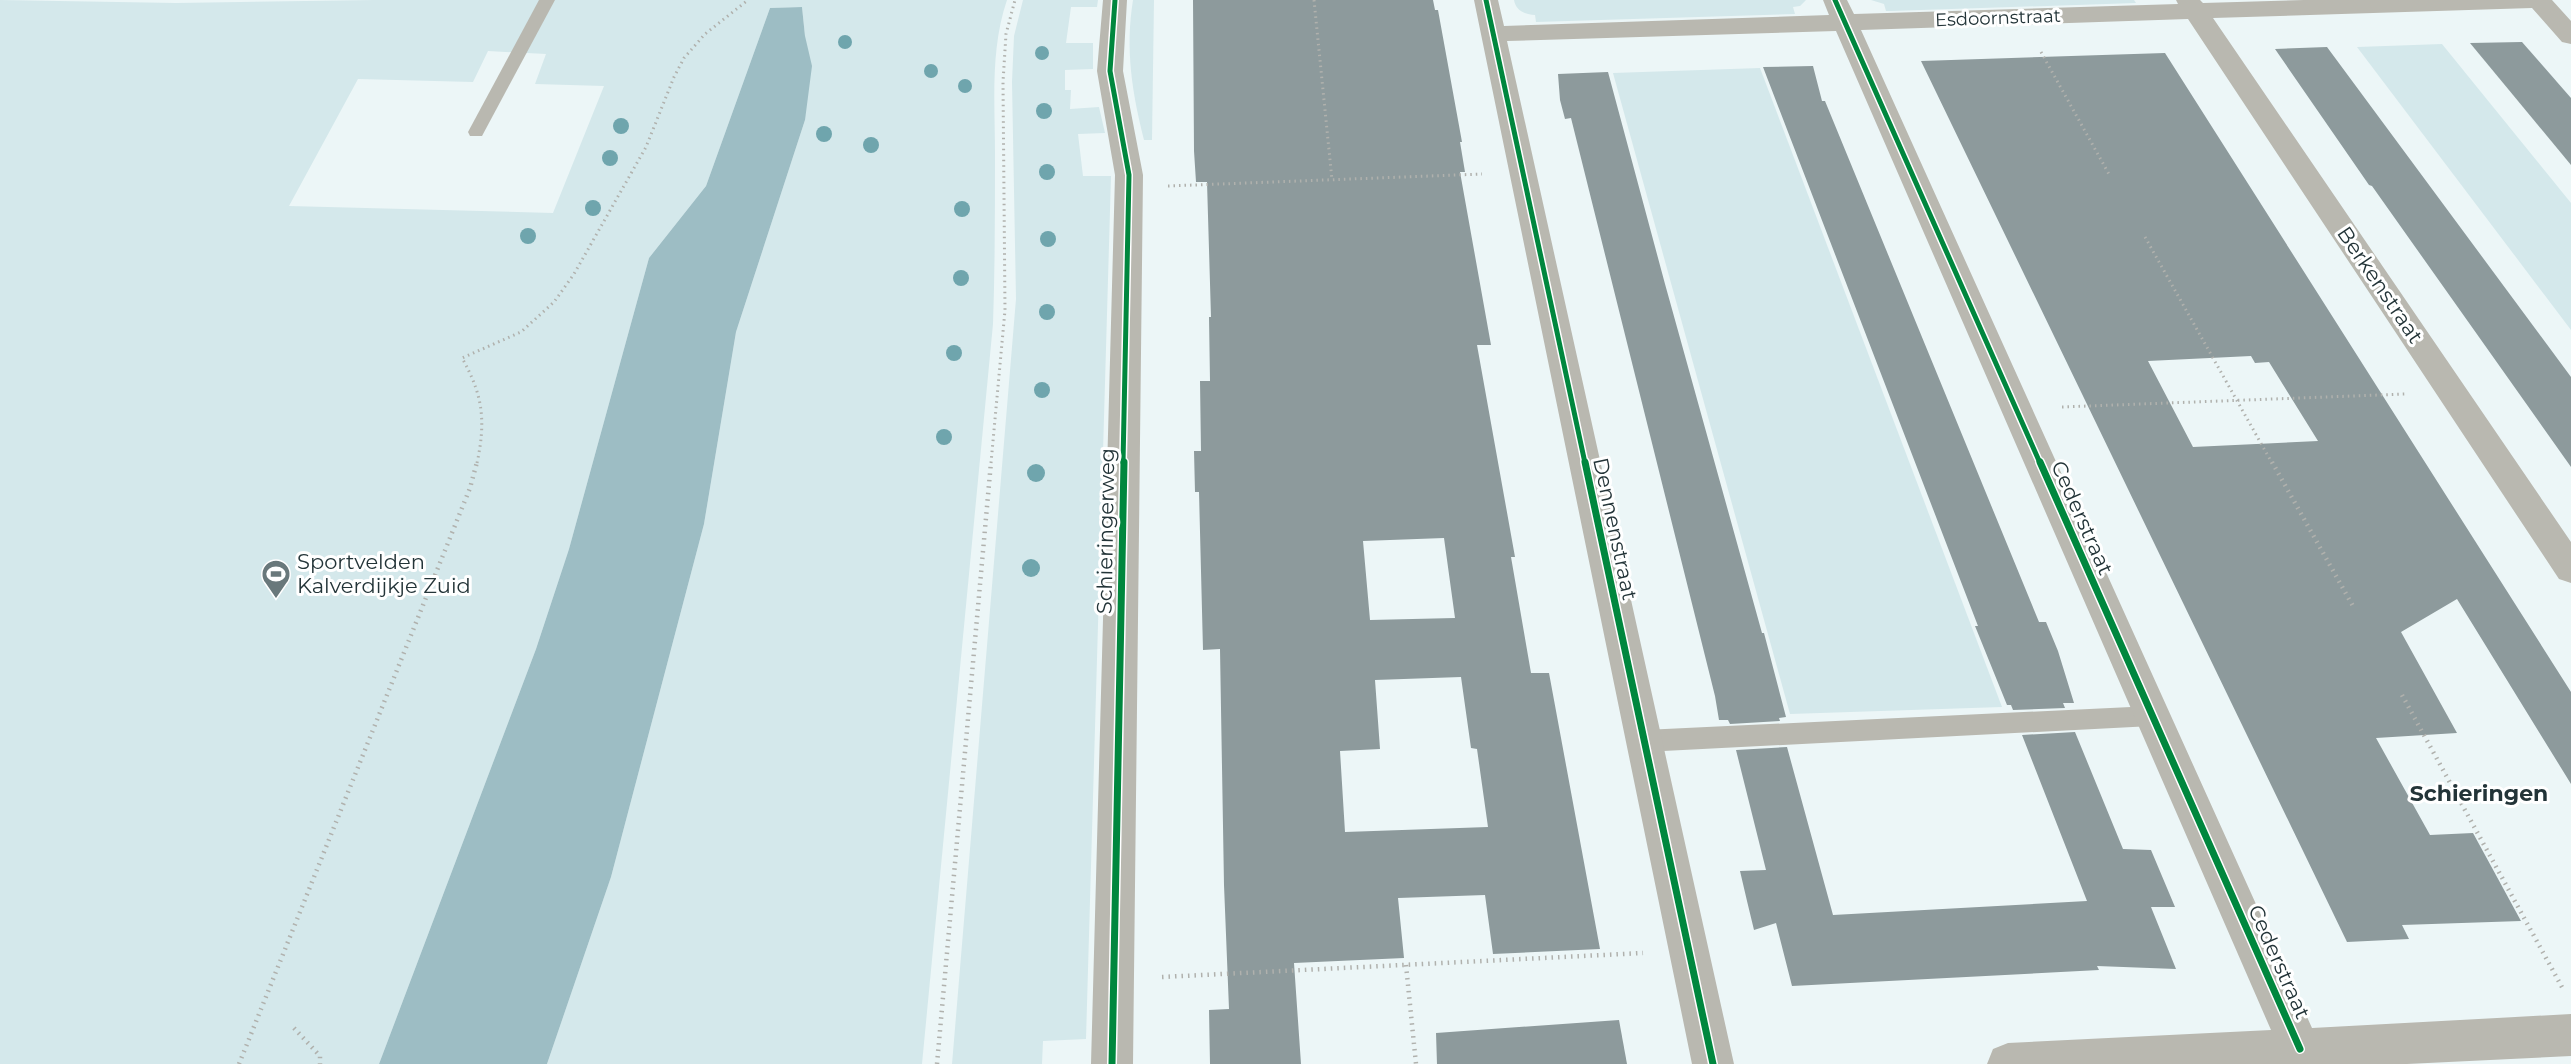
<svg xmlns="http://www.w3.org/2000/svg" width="2571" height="1064" viewBox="0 0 2571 1064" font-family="Montserrat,sans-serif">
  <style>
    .green { fill: #d4e8eb; fill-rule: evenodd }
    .water { fill: #9dbdc4 }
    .building { fill: #8d9a9c; fill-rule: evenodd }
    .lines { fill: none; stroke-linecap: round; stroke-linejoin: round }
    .path-far1 { stroke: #b0b1ad; stroke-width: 3; stroke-dasharray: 1.5 4; stroke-linecap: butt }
    .path { stroke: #b0b1ad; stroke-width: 4.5; stroke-dasharray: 1.5 5; stroke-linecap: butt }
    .service { fill: #b9b8b0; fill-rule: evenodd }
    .minor { fill: #b9b8b0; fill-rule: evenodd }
    .cycleway-far1-casing { stroke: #fff; stroke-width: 8 }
    .cycleway-casing { stroke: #fff; stroke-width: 10 }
    .cycleway-far1 { stroke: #00873e; stroke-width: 5 }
    .cycleway { stroke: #00873e; stroke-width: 7 }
    .tree { fill: #6fa5ad }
    .labels { text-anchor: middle; stroke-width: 6; stroke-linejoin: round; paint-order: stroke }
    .far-street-label { font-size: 18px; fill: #233438; stroke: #fff }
    .street-label { font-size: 21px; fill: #233438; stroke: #fff }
    .poi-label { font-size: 21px; fill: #233438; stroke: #fff; text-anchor: start }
    .neighbourhood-label { font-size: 22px; font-weight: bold; fill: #233438; stroke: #fff }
  </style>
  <rect width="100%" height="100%" fill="#ecf6f7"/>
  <g class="green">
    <path d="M0,0L176,3L374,0H1007C990,50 995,103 995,154C995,211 995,267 993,324L922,1064H547L611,877L704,524L736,332L805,120V36L802,7L770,8L706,186L649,258L569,549L536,649L379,1064H0ZM488,51L546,54L535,84L604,86L553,213L289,206L358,79L473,82Z"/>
    <polygon points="1023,0 1098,0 1097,7 1071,7 1066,43 1093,43 1093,69 1065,70 1065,90 1071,90 1070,109 1099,107 1105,133 1078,134 1083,176 1111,176 1086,1039 1043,1041 1042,1064 952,1064 1016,299 1012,82 1014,36"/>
    <path d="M1133,0H1154L1152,140H1144C1132,93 1125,49 1133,0Z"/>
    <path d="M1514,0H1806L1800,6L1793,7L1795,14L1536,22L1535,15C1524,14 1516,11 1514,0Z"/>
    <polygon points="1871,0 2134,0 2136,3 1891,11 1886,11 1884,4"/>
    <polygon points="2442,44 2571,203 2571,330 2357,47"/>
    <polygon points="1760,68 2002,707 1790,714 1613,73"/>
  </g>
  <polygon class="water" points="802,7 805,36 812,66 805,120 736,332 704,524 611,877 547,1064 379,1064 536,649 569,549 649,258 706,186 770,8"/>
  <g class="building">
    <path d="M1193,0H1433L1435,10H1438L1462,142H1460L1465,172H1460L1491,345H1477L1515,557H1511L1531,673H1549L1600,949L1493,954L1485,895L1398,898L1404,958L1294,963L1301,1064H1210L1209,1010L1229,1009L1224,885L1220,649L1203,650L1199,492H1195L1194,451H1201L1200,381H1210L1209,317H1211L1207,182H1196L1194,151ZM1444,538L1455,618L1370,620L1363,541ZM1461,677L1471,748L1477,749L1488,827L1345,832L1340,751L1380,749L1375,680Z"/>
    <polygon points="2522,42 2571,98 2571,165 2470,43"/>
    <polygon points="2327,47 2571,377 2571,467 2372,186 2369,185 2275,49"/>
    <path d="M2165,53L2571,692V784L2457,599L2401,632L2457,733L2376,738L2430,835L2473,833L2521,921L2402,925L2409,939L2347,942L1921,61ZM2251,356L2255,363L2269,362L2318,441L2193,447L2148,361Z"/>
    <polygon points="1813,66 1822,101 1825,101 2039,622 2046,622 2058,651 2074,703 2063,703 2065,708 2013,710 2011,705 2007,705 1975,626 1978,626 1763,67"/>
    <polygon points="1608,72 1665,284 1762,633 1764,633 1786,717 1779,718 1780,721 1730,724 1728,720 1719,720 1715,696 1571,118 1565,119 1560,100 1558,74"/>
    <polygon points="2075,732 2123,849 2151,850 2175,907 2151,907 2176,969 2097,966 2099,970 1792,986 1776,923 1754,930 1747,901 1740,871 1766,870 1736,750 1787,747 1833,915 2087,901 2022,735"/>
    <polygon points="1619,1020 1627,1064 1437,1064 1436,1033"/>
  </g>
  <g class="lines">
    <g class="path-far1">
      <polyline points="1314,0 1332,180"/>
      <polyline points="2041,52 2110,176"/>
      <polyline points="1168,186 1482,174"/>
      <polyline points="2145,237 2272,463"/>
      <polyline points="2062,407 2405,394"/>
      <path d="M477,463C486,421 483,395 462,358L521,332L554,302L574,274L646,147L674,77L684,58L705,34L748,0"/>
      <polyline points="991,463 1005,310 1003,82 1006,34 1015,0"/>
    </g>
    <g class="path">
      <polyline points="2272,462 2354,608"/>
      <polyline points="2402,695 2563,989"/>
      <polyline points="1406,965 1416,1064"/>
      <polyline points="1162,977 1643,953"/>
      <polyline points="294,1028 320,1056 320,1064"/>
      <polyline points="239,1064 470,488 477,462"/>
      <polyline points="937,1064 991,462"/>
    </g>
    <g class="service">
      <polygon points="539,0 555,0 482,136 470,136 468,132"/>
      <polygon points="2152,706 2160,709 2163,716 2160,723 2152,726 1644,752 1636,748 1632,741 1636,734 1644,730"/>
    </g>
    <g class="minor">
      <polygon points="1103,0 1127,0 1123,71 1143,175 1133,1064 1091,1064 1115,175 1097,71"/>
      <polygon points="1474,0 1498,0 1504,26 1829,15 1823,0 1847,0 1854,14 2178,4 2176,0 2200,0 2203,3 2304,0 2552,0 2571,21 2571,44 2562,42 2532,8 2213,18 2571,542 2571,583 2559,579 2188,19 1861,30 2312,1028 2571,1014 2571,1056 2407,1064 1987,1064 1993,1049 2008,1043 2271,1030 1836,31 1507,41 1734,1064 1692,1064"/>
    </g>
    <g class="cycleway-far1-casing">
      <g id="cycleway-far1">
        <polyline points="1115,0 1110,71 1129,175 1123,463"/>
        <polyline points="1486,0 1585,463"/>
        <polyline points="1835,0 2040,463"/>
      </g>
    </g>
    <g class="cycleway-casing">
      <g id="cycleway">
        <polyline points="1585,462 1713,1064"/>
        <polyline points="2040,462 2300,1049"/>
        <polyline points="1112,1064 1124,462"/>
      </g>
    </g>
    <use href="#cycleway-far1" class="cycleway-far1"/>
    <use href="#cycleway" class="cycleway"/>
  </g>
  <g class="tree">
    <circle cx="845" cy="42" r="7"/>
    <circle cx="1042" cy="53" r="7"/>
    <circle cx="931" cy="71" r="7"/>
    <circle cx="965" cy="86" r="7"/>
    <circle cx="1044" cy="111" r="8"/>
    <circle cx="621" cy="126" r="8"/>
    <circle cx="824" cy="134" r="8"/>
    <circle cx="871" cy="145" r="8"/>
    <circle cx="610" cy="158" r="8"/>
    <circle cx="1047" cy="172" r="8"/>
    <circle cx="593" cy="208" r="8"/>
    <circle cx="962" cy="209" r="8"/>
    <circle cx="528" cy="236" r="8"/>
    <circle cx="1048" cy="239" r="8"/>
    <circle cx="961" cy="278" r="8"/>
    <circle cx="1047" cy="312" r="8"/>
    <circle cx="954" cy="353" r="8"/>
    <circle cx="1042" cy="390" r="8"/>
    <circle cx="944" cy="437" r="8"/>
    <circle cx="1036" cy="473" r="9"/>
    <circle cx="1031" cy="568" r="9"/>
  </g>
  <defs>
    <g id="stadium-pin" transform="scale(1.5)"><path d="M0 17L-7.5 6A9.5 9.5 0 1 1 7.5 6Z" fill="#69787b" stroke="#fff"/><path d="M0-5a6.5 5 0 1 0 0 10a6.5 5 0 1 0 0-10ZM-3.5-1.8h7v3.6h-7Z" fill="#fff"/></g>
  </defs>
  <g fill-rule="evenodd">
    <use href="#stadium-pin" x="276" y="574"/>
  </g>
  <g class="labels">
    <g class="far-street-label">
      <text transform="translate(1998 18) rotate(-2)" y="6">Esdoornstraat</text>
    </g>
    <g class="street-label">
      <text transform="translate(2380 285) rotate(56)" y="7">Berkenstraat</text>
      <text transform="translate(2082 518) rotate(66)" y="7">Cederstraat</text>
      <text transform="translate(1615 529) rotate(78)" y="7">Dennenstraat</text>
      <text transform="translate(1106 531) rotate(-89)" y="7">Schieringerweg</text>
      <text transform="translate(2279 962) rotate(66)" y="7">Cederstraat</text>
    </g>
    <g class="poi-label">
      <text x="297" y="569">Sportvelden<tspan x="297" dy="24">Kalverdijkje Zuid</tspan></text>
    </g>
    <g class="neighbourhood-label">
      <text x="2479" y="801">Schieringen</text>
    </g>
  </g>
</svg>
